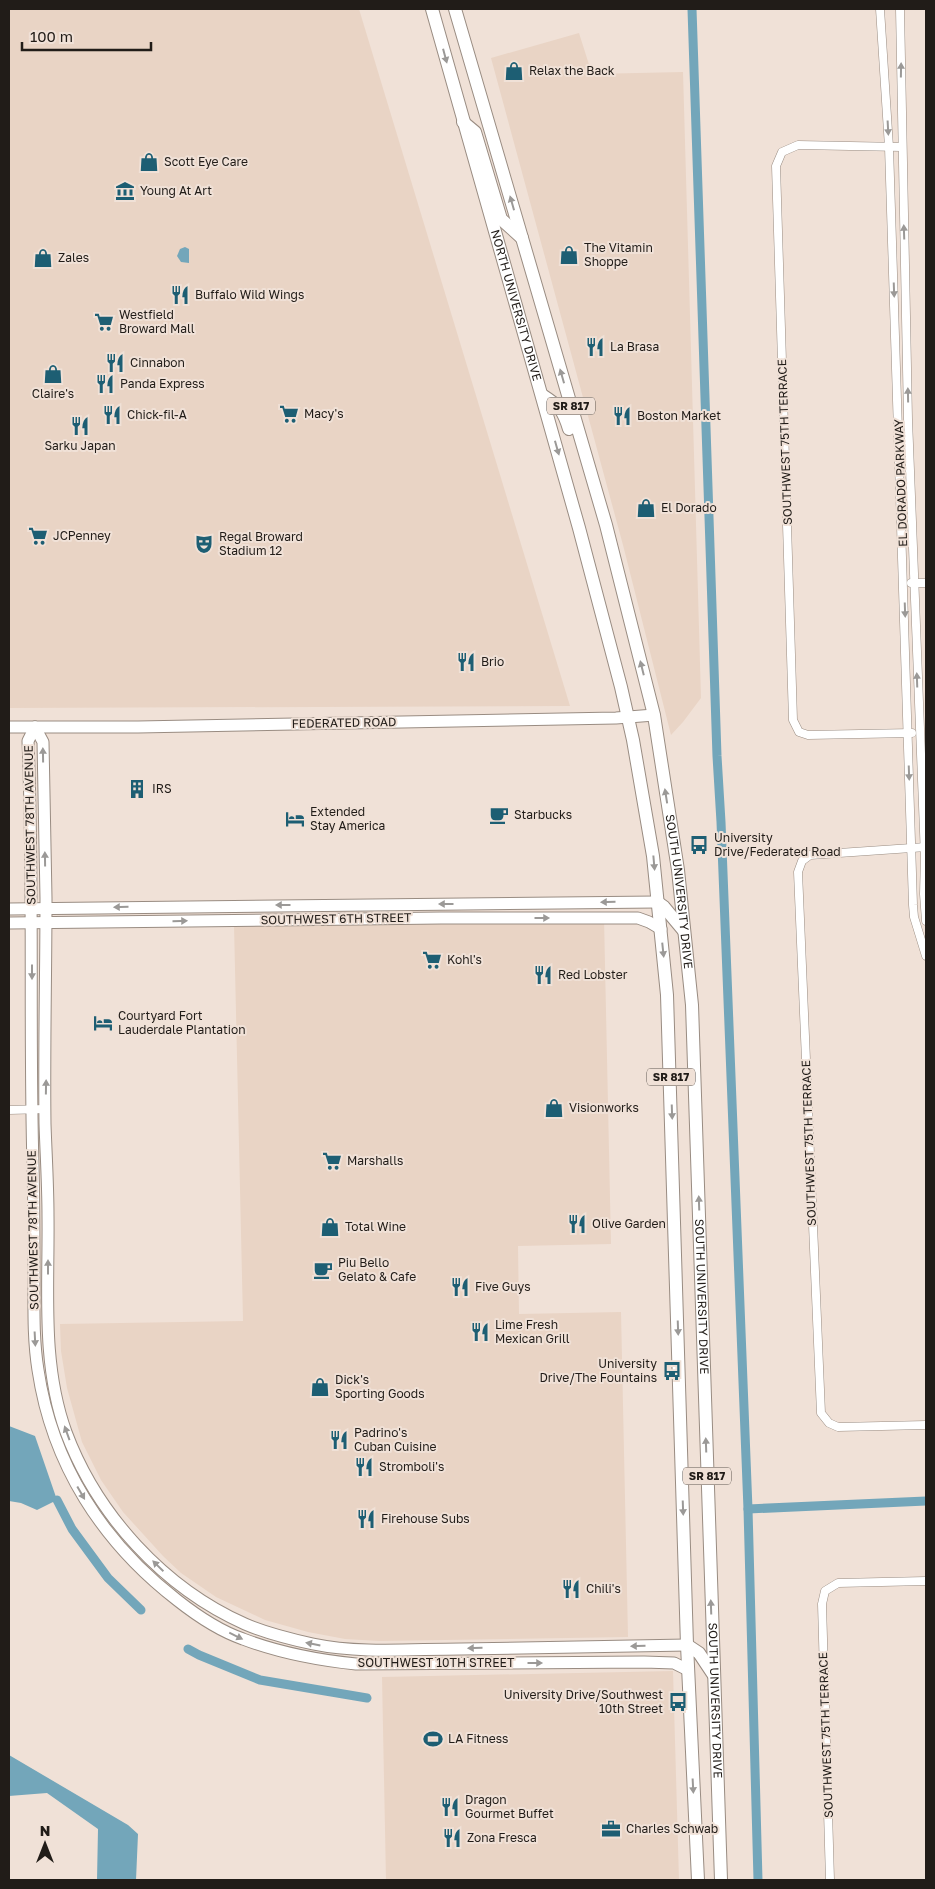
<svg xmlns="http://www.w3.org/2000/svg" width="935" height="1889" viewBox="0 0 935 1889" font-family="'Golos Text',sans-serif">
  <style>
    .built { fill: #e9d4c5 }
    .water { fill: #73a6ba }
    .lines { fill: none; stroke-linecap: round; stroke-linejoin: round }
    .canal { stroke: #73a6ba; stroke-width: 9 }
    .street-casing { stroke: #998c82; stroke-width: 9 }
    .secondary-casing { stroke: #998c82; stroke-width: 13 }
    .primary-casing { stroke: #998c82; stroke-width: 14 }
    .street { stroke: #fff; stroke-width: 8 }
    .secondary { stroke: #fff; stroke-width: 11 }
    .primary { stroke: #fff; stroke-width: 12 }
    .oneway { fill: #9b9997 }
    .labels { text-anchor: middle; stroke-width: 4; stroke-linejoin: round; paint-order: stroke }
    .shield { fill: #f0e1d7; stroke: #5f5751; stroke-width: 1 }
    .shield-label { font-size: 11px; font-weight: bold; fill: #211c18 }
    .poi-label { font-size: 12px; fill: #211c18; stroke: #f0e1d7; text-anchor: start }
    .street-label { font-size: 12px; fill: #211c18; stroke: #f0e1d7 }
  </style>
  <rect width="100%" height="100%" fill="#f0e1d7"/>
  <g class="built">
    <polygon points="9,9 359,9 570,706 9,708"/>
    <polygon points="579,33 592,74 683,72 701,698 683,722 671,735 623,545 491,58"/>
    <polygon points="604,918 611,1244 518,1246 519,1314 621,1312 628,1637 379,1641 345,1639 308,1632 265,1620 216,1597 181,1573 163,1556 123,1512 101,1480 82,1442 67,1388 61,1351 60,1324 243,1321 234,925"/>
    <polygon points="673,1671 679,1880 386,1880 382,1677"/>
  </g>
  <g class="water">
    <polygon points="185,247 189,249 189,263 181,262 177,256 180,249"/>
    <polygon points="9,1426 35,1436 57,1500 37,1510 21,1503 9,1501"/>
    <polygon points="9,1755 128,1825 138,1834 136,1880 97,1880 98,1829 47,1793 9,1796"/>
  </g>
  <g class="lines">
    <g class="canal">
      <polyline points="692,9 717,756 721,822 748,1509 758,1880"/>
      <polyline points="57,1500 72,1529 108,1578 141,1610"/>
      <polyline points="748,1509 926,1501"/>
      <polyline points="188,1649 199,1655 260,1680 367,1698"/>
    </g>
    <g class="street-casing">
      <g id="street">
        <polyline points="880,9 889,147 913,905 914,917 926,956"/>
        <polyline points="900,9 908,419 925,857 924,894 926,921"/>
        <polyline points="902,147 798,145 782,152 776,166 793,720 799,732 808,735 912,733"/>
        <polyline points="911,583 926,583"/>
        <polyline points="926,847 810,855 802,861 798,872 821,1413 829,1423 838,1427 926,1425"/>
        <polyline points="9,1110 46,1109"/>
        <polyline points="830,1880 822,1604 825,1591 838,1583 926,1581"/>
      </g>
    </g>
    <g class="secondary-casing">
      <g id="secondary">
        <polyline points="9,727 138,727 616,718 654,715"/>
        <path d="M35,727L28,741C34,883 29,1025 33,1166C34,1203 34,1240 34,1276C34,1308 33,1339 38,1370C52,1464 102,1542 177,1600C196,1615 220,1631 243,1639C280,1653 317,1660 356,1664L644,1662L674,1663L688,1670"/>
        <path d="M35,727L43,742C44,794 45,846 46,898C46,973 44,1048 45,1124C46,1154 48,1185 48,1216C49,1288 41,1363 66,1432C97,1515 164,1588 245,1624C266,1633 290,1639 313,1644C361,1654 412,1649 461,1649C536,1648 611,1647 687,1645"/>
        <polyline points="9,909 657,902"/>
        <polyline points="9,923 441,918 638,918 649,922 661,929"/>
      </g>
    </g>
    <g class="primary-casing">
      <g id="primary">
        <path id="s1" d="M432,9L579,528L621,687L633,740L653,856L667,995L687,1645L698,1880"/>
        <path id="s2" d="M455,9L606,525L654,715L678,870L692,1005L721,1880"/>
        <polyline points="463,122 475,132 501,219 522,238"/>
        <path d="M542,395C559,406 563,409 569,429"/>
        <polyline points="657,902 664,907 684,931"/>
        <polyline points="687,1645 699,1653 713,1674"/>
      </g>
    </g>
    <use href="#street" class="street"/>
    <use href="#secondary" class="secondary"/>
    <use href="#primary" class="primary"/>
  </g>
  <defs><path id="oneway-solid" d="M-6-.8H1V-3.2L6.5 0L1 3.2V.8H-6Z" transform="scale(1.25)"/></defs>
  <g class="oneway">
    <use href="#oneway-solid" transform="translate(445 56) rotate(75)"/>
    <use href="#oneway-solid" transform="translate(901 70) rotate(-89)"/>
    <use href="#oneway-solid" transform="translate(888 128) rotate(87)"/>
    <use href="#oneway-solid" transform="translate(512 203) rotate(-106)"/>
    <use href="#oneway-solid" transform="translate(904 232) rotate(-92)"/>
    <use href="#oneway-solid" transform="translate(894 290) rotate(88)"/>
    <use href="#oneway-solid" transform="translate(562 376) rotate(-106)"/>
    <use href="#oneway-solid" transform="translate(908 395) rotate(-91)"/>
    <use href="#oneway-solid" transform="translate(557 448) rotate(74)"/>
    <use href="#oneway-solid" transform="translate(905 610) rotate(88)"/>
    <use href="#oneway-solid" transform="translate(642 668) rotate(-104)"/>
    <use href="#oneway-solid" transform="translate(917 680) rotate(-92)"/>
    <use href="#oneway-solid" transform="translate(43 755) rotate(-91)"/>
    <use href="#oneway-solid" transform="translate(909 773) rotate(88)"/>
    <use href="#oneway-solid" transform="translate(666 796) rotate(-99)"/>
    <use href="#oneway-solid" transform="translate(45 859) rotate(-91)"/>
    <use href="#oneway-solid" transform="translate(654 863) rotate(85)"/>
    <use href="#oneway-solid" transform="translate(608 902) rotate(179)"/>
    <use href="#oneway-solid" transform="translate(446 904) rotate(180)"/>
    <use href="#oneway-solid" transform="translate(283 905) rotate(180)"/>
    <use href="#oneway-solid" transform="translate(121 907) rotate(179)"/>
    <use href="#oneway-solid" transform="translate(542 918)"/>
    <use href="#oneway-solid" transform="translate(180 921) rotate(-1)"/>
    <use href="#oneway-solid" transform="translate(663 950) rotate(84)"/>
    <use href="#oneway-solid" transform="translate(32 972) rotate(90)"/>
    <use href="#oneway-solid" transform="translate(46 1087) rotate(-89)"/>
    <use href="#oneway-solid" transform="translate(672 1112) rotate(88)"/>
    <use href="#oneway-solid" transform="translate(699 1203) rotate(-92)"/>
    <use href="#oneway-solid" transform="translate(48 1267) rotate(-90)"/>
    <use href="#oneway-solid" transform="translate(678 1328) rotate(88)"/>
    <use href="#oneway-solid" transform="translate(35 1339) rotate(87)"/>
    <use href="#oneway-solid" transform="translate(67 1433) rotate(-110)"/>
    <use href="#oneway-solid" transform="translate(706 1445) rotate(-92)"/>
    <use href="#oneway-solid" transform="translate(81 1493) rotate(60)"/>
    <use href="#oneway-solid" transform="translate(683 1508) rotate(88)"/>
    <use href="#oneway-solid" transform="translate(158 1566) rotate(-136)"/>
    <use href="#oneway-solid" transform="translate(711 1607) rotate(-92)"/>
    <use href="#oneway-solid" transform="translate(236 1636) rotate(26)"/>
    <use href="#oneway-solid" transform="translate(313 1644) rotate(-169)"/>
    <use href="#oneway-solid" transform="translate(638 1646) rotate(179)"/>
    <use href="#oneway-solid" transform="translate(475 1648) rotate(179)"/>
    <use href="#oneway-solid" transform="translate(535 1663)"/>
    <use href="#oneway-solid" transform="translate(693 1786) rotate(87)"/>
  </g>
  <defs>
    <g id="shop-bare" transform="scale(1.5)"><path d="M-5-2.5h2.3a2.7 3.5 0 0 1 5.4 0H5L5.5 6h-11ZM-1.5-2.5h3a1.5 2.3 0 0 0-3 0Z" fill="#1d5e73" stroke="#f0e1d7" stroke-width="2.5" paint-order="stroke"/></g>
    <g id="museum-bare" transform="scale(1.5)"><path d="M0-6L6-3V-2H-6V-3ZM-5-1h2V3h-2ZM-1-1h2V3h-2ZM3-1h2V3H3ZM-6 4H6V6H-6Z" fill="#1d5e73" stroke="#f0e1d7" stroke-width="2.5" paint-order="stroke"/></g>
    <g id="restaurant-bare" transform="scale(1.5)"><path d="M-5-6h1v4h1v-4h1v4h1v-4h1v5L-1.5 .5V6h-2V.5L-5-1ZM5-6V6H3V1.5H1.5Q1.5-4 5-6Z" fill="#1d5e73" stroke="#f0e1d7" stroke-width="2.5" paint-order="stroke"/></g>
    <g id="supermarket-bare" transform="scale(1.5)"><path d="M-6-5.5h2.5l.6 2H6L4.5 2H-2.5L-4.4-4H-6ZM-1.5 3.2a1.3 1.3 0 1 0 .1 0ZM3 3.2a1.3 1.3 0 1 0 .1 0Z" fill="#1d5e73" stroke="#f0e1d7" stroke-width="2.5" paint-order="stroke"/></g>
    <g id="theatre-bare" transform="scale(1.5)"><path d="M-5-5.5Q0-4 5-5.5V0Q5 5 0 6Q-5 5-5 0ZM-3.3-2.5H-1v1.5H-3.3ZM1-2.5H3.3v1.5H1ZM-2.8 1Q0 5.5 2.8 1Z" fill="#1d5e73" stroke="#f0e1d7" stroke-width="2.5" paint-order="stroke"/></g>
    <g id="building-bare" transform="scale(1.5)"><path d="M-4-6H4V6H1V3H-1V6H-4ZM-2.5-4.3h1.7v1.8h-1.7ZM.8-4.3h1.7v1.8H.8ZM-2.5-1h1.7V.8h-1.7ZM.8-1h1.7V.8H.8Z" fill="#1d5e73" stroke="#f0e1d7" stroke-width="2.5" paint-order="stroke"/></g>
    <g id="cafe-bare" transform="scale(1.5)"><path d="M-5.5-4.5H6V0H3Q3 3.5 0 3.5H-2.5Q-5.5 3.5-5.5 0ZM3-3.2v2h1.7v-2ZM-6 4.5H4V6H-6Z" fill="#1d5e73" stroke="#f0e1d7" stroke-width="2.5" paint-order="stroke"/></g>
    <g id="hotel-bare" transform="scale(1.5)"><path d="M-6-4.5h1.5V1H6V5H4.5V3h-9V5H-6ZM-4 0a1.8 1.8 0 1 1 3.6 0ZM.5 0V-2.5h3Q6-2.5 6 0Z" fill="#1d5e73" stroke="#f0e1d7" stroke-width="2.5" paint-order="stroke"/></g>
    <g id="bus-bare" transform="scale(1.5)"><path d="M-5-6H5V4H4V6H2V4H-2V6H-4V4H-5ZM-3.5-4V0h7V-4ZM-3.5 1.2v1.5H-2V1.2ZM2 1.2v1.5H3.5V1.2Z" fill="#1d5e73" stroke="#f0e1d7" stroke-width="2.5" paint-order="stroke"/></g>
    <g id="stadium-bare" transform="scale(1.5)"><path d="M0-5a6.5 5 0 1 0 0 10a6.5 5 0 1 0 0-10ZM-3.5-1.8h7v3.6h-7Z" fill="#1d5e73" stroke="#f0e1d7" stroke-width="2.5" paint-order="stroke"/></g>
    <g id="office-bare" transform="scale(1.5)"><path d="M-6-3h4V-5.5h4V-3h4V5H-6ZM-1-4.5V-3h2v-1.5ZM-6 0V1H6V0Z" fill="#1d5e73" stroke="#f0e1d7" stroke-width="2.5" paint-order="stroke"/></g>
  </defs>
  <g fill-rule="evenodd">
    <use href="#shop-bare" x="514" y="71"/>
    <use href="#shop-bare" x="149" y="162"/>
    <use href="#museum-bare" x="125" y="191"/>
    <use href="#shop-bare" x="569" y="255"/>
    <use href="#shop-bare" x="43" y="258"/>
    <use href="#restaurant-bare" x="180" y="295"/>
    <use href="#supermarket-bare" x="104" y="322"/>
    <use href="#restaurant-bare" x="595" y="347"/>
    <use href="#restaurant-bare" x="115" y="363"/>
    <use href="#shop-bare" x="53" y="374"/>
    <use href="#restaurant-bare" x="105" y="384"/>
    <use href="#supermarket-bare" x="289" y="414"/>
    <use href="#restaurant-bare" x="112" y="415"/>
    <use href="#restaurant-bare" x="622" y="416"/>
    <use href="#restaurant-bare" x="80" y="426"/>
    <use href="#shop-bare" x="646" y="508"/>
    <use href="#supermarket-bare" x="38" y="536"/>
    <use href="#theatre-bare" x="204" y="544"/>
    <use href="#restaurant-bare" x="466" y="662"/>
    <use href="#building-bare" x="137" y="789"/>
    <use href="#cafe-bare" x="499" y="815"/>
    <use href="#hotel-bare" x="295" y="819"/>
    <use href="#bus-bare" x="699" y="845"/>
    <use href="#supermarket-bare" x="432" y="960"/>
    <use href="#restaurant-bare" x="543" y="975"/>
    <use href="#hotel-bare" x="103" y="1023"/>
    <use href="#shop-bare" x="554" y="1108"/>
    <use href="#supermarket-bare" x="332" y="1161"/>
    <use href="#restaurant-bare" x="577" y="1224"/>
    <use href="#shop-bare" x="330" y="1227"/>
    <use href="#cafe-bare" x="323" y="1270"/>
    <use href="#restaurant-bare" x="460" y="1287"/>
    <use href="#restaurant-bare" x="480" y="1332"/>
    <use href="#bus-bare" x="672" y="1371"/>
    <use href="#shop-bare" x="320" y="1387"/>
    <use href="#restaurant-bare" x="339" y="1440"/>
    <use href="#restaurant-bare" x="364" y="1467"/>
    <use href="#restaurant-bare" x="366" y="1519"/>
    <use href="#restaurant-bare" x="571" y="1589"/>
    <use href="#bus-bare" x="678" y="1702"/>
    <use href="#stadium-bare" x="433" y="1739"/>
    <use href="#restaurant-bare" x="450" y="1807"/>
    <use href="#office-bare" x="611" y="1829"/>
    <use href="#restaurant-bare" x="452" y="1838"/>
  </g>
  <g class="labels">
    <g class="shield">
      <rect x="547" y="397.5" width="48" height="17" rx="4"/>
      <rect x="647" y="1068.5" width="48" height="17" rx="4"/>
      <rect x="683" y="1467.5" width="48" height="17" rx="4"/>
    </g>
    <g class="shield-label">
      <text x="571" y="410">SR 817</text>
      <text x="671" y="1081">SR 817</text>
      <text x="707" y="1480">SR 817</text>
    </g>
    <g class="poi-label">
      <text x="529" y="75">Relax the Back</text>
      <text x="164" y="166">Scott Eye Care</text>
      <text x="140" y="195">Young At Art</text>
      <text x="584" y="252">The Vitamin<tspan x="584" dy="14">Shoppe</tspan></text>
      <text x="58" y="262">Zales</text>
      <text x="195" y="299">Buffalo Wild Wings</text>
      <text x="119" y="319">Westfield<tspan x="119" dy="14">Broward Mall</tspan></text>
      <text x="610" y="351">La Brasa</text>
      <text x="130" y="367">Cinnabon</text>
      <text x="120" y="388">Panda Express</text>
      <text x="53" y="398" text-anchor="middle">Claire's</text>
      <text x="304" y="418">Macy's</text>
      <text x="127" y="419">Chick-fil-A</text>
      <text x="637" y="420">Boston Market</text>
      <text x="80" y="450" text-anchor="middle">Sarku Japan</text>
      <text x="661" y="512">El Dorado</text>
      <text x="53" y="540">JCPenney</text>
      <text x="219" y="541">Regal Broward<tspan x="219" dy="14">Stadium 12</tspan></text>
      <text x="481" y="666">Brio</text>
      <text x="152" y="793">IRS</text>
      <text x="310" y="816">Extended<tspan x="310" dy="14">Stay America</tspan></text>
      <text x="514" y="819">Starbucks</text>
      <text x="714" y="842">University<tspan x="714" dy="14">Drive/Federated Road</tspan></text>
      <text x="447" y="964">Kohl's</text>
      <text x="558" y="979">Red Lobster</text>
      <text x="118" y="1020">Courtyard Fort<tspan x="118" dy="14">Lauderdale Plantation</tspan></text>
      <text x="569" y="1112">Visionworks</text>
      <text x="347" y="1165">Marshalls</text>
      <text x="592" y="1228">Olive Garden</text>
      <text x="345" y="1231">Total Wine</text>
      <text x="338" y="1267">Piu Bello<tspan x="338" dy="14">Gelato &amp; Cafe</tspan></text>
      <text x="475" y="1291">Five Guys</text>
      <text x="495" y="1329">Lime Fresh<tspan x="495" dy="14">Mexican Grill</tspan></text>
      <text x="657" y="1368" text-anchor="end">University<tspan x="657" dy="14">Drive/The Fountains</tspan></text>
      <text x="335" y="1384">Dick's<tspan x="335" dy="14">Sporting Goods</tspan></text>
      <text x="354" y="1437">Padrino's<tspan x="354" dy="14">Cuban Cuisine</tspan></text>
      <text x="379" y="1471">Stromboli's</text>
      <text x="381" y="1523">Firehouse Subs</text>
      <text x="586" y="1593">Chili's</text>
      <text x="663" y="1699" text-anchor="end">University Drive/Southwest<tspan x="663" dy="14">10th Street</tspan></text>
      <text x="448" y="1743">LA Fitness</text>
      <text x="465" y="1804">Dragon<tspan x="465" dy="14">Gourmet Buffet</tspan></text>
      <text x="626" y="1833">Charles Schwab</text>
      <text x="467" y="1842">Zona Fresca</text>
    </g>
    <g class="street-label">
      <text dy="4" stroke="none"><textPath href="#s1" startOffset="308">NORTH UNIVERSITY DRIVE</textPath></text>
      <text transform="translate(785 442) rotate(-92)" y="4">SOUTHWEST 75TH TERRACE</text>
      <text transform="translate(901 483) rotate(-92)" y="4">EL DORADO PARKWAY</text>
      <text transform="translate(344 723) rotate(-1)" y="4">FEDERATED ROAD</text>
      <text transform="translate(30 825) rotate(-91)" y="4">SOUTHWEST 78TH AVENUE</text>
      <text dy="4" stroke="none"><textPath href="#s2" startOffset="912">SOUTH UNIVERSITY DRIVE</textPath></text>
      <text transform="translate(336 919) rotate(-1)" y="4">SOUTHWEST 6TH STREET</text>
      <text transform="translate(809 1143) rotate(-92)" y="4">SOUTHWEST 75TH TERRACE</text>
      <text transform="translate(33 1230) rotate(-91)" y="4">SOUTHWEST 78TH AVENUE</text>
      <text dy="4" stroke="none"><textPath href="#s2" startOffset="1318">SOUTH UNIVERSITY DRIVE</textPath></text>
      <text x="436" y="1667">SOUTHWEST 10TH STREET</text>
      <text dy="4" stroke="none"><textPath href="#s2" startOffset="1722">SOUTH UNIVERSITY DRIVE</textPath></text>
      <text transform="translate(826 1735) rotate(-92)" y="4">SOUTHWEST 75TH TERRACE</text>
    </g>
  </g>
  <rect width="935" height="1889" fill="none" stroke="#211c18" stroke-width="20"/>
  <g transform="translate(45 1844)" stroke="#f0e1d7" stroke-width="4" paint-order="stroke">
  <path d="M0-4L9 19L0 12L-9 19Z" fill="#211c18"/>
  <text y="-8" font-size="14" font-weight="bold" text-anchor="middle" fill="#211c18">N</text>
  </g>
  <path d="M22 42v8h129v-8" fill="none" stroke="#211c18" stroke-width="2.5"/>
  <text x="30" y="42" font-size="15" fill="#211c18" stroke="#f0e1d7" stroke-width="4" paint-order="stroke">100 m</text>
</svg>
